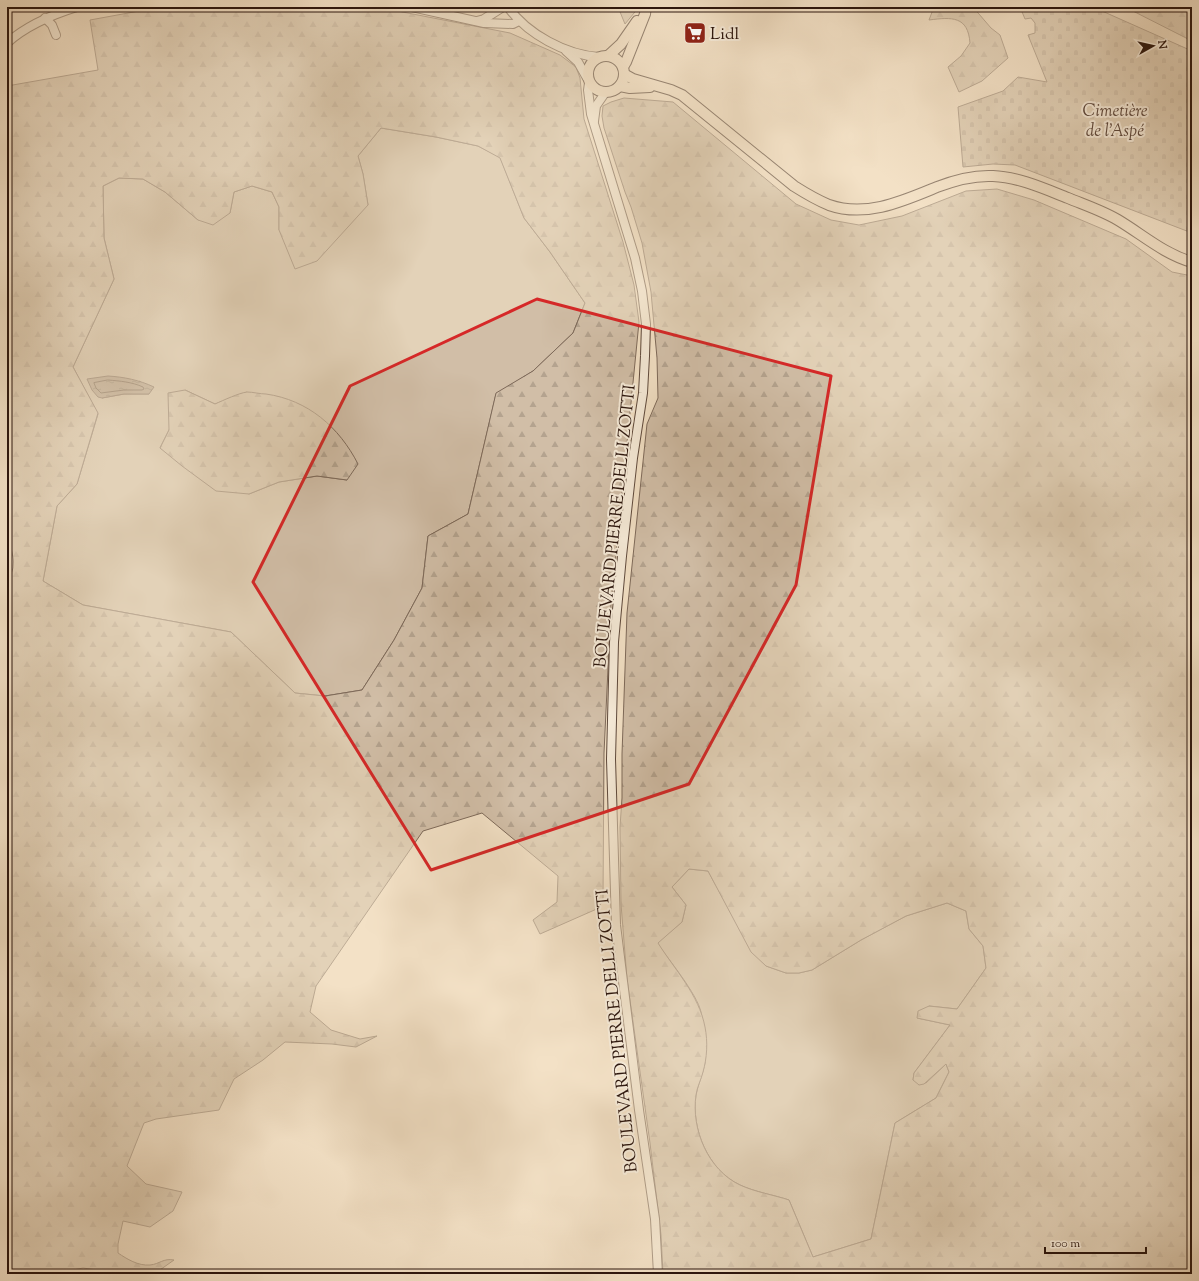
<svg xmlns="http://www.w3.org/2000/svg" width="1199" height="1281" viewBox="0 0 1199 1281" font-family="'Sorts Mill Goudy',serif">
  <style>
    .grass { fill: #d1bea7; stroke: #7e6a5a; fill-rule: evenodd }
    .forest { fill: url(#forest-firs); stroke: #7e6a5a; fill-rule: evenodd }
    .cemetery { fill: url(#cemetery-stones); stroke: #7e6a5a }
    .water { fill: url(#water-ripples); stroke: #7b6657 }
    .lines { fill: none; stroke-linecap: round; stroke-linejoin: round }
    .shore { stroke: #6e594a; stroke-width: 1 }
    .minor-casing { stroke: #5e493c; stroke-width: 10 }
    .major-casing { stroke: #2c160e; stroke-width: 12 }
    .minor { stroke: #f7ecda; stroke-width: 8 }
    .major { stroke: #f3e1c6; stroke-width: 10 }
    .marked { fill: none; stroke: #d62828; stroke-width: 3; stroke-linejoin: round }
    .labels { text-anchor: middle; stroke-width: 4; stroke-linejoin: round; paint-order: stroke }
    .poi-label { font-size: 17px; fill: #2c160e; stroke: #f7ecda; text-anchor: start }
    .park-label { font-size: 17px; font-style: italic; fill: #5e483c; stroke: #f7ecda }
    .street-label { font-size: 17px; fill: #2c160e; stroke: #f7ecda }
  </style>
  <defs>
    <pattern id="forest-firs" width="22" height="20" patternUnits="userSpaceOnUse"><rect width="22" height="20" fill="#d1bea7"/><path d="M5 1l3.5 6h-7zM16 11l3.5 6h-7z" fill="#b4a38f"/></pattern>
    <pattern id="cemetery-stones" width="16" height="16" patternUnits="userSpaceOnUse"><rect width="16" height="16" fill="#d1bea7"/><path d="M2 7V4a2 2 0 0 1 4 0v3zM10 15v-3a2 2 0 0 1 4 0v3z" fill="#b4a38f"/></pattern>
    <pattern id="water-ripples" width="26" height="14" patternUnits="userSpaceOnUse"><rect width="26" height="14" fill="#af9c87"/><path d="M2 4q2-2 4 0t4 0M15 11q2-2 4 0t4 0" fill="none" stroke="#8f7e6d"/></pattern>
  </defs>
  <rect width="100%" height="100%" fill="#f3e1c6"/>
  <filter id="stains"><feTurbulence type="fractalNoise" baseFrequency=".005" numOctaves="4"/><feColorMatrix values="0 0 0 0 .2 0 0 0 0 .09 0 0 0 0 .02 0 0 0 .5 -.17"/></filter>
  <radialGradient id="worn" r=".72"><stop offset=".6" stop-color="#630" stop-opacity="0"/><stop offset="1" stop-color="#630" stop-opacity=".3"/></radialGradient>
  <g class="grass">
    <polygon points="618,7 639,7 625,24"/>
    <path d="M381,128L436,137L478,146L500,157L524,218L550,252L585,303L573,333L533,371L496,394L468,514L428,536L422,588L394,640L362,690L325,696L295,693L231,632L83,605L43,581L57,506L77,484L98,414L73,367L114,279L104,238L103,186L119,178L143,179L165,192L198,220L230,213L234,192L252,186L272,192L279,207V230L368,205L363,174L358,156ZM140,381L149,394H124L102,398ZM185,390L215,404L247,392L347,480L317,476L279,482L249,494L160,448L169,430Z"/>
    <path d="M689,869L708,871L752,952L766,966L786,973H799L812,970L861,940L906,916L947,903L966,911L969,929L983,946L986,968L957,1009L929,1006L917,1018L950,1025L914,1073L913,1080L926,1083L946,1064L949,1072L936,1098L895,1123L871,1239L813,1257L789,1200C774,1195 755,1192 740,1185C708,1170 691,1129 696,1095C698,1084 703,1074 705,1063C707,1051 704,1025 701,1012C697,994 669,960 657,943L682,922L686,905L672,887Z"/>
  </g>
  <g class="forest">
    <path d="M161,7H377L510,33L560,55L576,67L580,78L584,119L623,242L634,285L639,322L611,605L604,753L603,898L599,908L540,934L533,920L557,902L558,876L482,813L423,831L316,986L310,1012L331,1030L360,1039L377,1036L356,1047L332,1044L285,1042L263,1060L234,1079L219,1110L156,1119L144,1123L127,1166L146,1184L182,1192L173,1211L150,1227L123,1221L118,1244V1253C127,1259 138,1266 150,1265C160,1264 163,1258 174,1260L157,1272L142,1274H124L83,1268L73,1270L65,1274H7V86L98,70L90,20ZM381,128L436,137L478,146L500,158L524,218L550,252L585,303L573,333L533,371L496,393L468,514L428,536L422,588L394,640L362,690L325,696L295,693L231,632L83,605L43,581L57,506L77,484L98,413L73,367L114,279L104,238L103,186L119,178L143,179L165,192L198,220L213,225L230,213L234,192L252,186L272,192L279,207V230L295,269L317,261L368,205L363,174L358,156Z"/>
    <path d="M934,7H973L991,28L1000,35L1008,58L982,81L959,92L948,67L961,56L970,43C968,16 952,17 929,20Z"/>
    <polygon points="1125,7 1192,7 1192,41"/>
    <path d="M624,98L673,102L796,204L831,220L859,225L902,216L966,191L997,189L1034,200L1126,239L1172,272L1192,276V1274H663L661,1235L650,1143L627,979L621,904L620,827L622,798V754L627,613L647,424L658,398L657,358L651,292L642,243L631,207L625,192L604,128L602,116L603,106L611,102ZM689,869L708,871L751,952L766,966L786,973H799L812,970L861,940L906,916L947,903L966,911L969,929L983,946L986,968L957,1009L929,1006L918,1011L917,1018L950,1025L914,1073L913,1080L919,1085L924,1084L946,1064L949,1072L936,1098L895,1123L871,1239L813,1257L789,1200C774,1195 755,1192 740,1185C708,1170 691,1129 696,1095C697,1087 701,1080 703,1072C707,1058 708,1042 705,1027C699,995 675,970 658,943L682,922L686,905L672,887Z"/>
    <path d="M185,390L215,404C224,400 239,393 247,392C253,392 260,394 266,394C308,400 339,427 358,464L347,480L317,476L279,482L249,494L216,491L182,466L160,448L169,430L168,393Z"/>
  </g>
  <polygon class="cemetery" points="1020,7 1093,7 1192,51 1192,233 1015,165 993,164 963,167 958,107 1003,91 1018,77 1047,82 1028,35 1035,33 1035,23 1031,18 1025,19"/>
  <path class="water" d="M108,376C124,377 139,380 154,387L149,394H124L102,398L98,397L92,390L87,379Z"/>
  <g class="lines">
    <path class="shore" d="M108,380C120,381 132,382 143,387L144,389L142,390H124L101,393L96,388L94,383Z"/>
    <g class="minor-casing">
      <g id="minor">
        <polyline points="412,7 484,23 513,24 519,21"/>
        <path d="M508,7C527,34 566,55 599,57"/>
        <polyline points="45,18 52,25 56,35"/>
        <polyline points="477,21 484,19 503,7"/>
        <path d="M7,43C27,25 51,15 77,7"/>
        <polyline points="566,51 578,62 587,78"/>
        <polyline points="589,83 588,90 591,114 635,258 642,291 646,324 645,356 643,393 633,458 622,556 614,642 611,759 616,925 639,1110 655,1219 658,1274"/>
        <polyline points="594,121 596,106 605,93"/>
        <path d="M7,551C9,559 10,565 7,572"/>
      </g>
    </g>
    <g class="major-casing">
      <g id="major">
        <circle cx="606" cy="74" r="18"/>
        <polyline points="608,56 621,44 637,21"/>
        <polyline points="623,67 626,62 645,14 646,7"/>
        <path d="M624,74L633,79L671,90L682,95L794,186C805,193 817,200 829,205C866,218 903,201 937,187C955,180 974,175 993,176C1019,177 1045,189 1068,198C1085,205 1103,211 1118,220C1143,235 1164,254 1192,262"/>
        <polyline points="620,86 630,88 650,87"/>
      </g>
    </g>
    <use href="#minor" class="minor"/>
    <use href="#major" class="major"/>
  </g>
  <path d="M0 0H1199V1281H0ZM537,299L831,376L796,585L689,784L431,870L253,582L350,386Z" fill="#f3e1c6" fill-opacity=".55" fill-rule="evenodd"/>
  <path class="marked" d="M537,299L831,376L796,585L689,784L431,870L253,582L350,386Z"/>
  <defs>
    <g id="supermarket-square" transform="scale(1.15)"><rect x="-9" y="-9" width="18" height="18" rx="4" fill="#8f2418" stroke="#f7ecda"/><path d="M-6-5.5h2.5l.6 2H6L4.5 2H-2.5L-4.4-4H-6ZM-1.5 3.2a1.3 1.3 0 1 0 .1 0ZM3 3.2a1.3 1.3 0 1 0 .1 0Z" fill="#fff"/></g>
  </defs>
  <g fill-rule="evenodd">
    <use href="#supermarket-square" x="695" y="33"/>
  </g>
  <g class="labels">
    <g class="poi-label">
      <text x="710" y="39">Lidl</text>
    </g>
    <g class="park-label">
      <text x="1115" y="116">Cimetière<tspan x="1115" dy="20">de l'Aspé</tspan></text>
    </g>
    <g class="street-label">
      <text transform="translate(614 526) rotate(-84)" y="6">BOULEVARD PIERRE DELLI ZOTTI</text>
      <text transform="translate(616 1031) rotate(-96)" y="6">BOULEVARD PIERRE DELLI ZOTTI</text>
    </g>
  </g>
  <rect width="1199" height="1281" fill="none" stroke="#f3e1c6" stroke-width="24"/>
  <rect x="8" y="8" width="1183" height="1265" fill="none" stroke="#2c160e" stroke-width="2"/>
  <rect x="12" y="12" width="1175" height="1257" fill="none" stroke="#2c160e"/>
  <g transform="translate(1153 46) rotate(82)" stroke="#f7ecda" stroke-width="3" paint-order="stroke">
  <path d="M0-3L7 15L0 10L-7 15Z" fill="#2c160e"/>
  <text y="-6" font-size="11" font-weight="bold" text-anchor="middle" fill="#2c160e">N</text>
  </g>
  <path d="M1045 1247v6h101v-6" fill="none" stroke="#2c160e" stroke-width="2"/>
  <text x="1051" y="1247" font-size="12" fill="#2c160e" stroke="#f7ecda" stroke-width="3" paint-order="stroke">100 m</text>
  <rect width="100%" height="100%" filter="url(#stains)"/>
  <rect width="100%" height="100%" fill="url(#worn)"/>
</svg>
